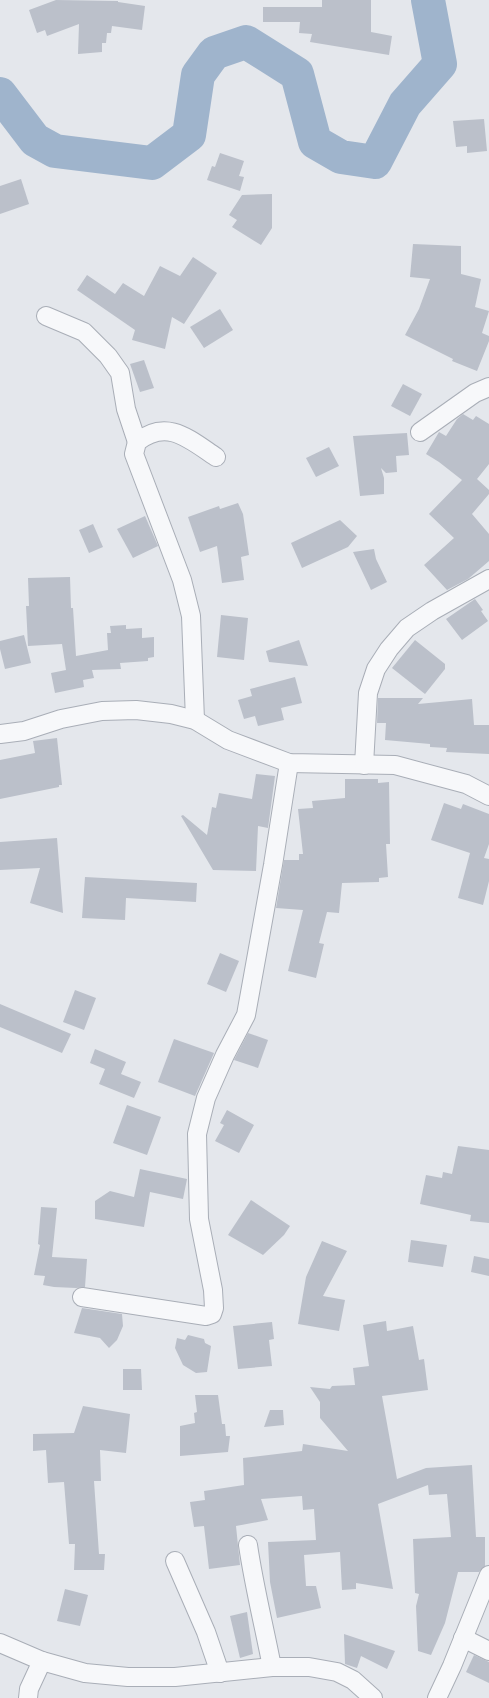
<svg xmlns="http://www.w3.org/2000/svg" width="489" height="1698" viewBox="0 0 489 1698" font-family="Signika,sans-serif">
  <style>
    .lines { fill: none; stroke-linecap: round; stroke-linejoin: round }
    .river { stroke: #9fb4cc; stroke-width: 34 }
    .building { fill: #bbc0ca }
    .street-casing { stroke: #a9aeb7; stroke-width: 20 }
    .street { stroke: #f7f8fa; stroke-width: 18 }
  </style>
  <rect width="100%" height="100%" fill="#e4e7ec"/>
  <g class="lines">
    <polyline class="river" points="0,94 35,140 55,151 152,163 189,135 198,75 214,53 246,42 297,74 315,142 341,157 375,162 405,104 440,64 428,0"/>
  </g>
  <g class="building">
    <polygon points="56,0 118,1 118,2 145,6 142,30 112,26 111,33 107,33 106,43 102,43 102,52 78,54 79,24 47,36 45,30 37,33 29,10"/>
    <polygon points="322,0 371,0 371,32 392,36 389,55 310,42 312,34 299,33 300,22 263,22 263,7 322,7"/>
    <polygon points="484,119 487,151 467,153 467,146 456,147 453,121"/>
    <polygon points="220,153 244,161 239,176 244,177 240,191 207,180 212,166 215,167"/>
    <polygon points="21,179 29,204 0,214 0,186"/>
    <polygon points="272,194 272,228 261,245 232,227 237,220 229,215 242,195"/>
    <polygon points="413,244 461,246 461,274 481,279 475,307 489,311 482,333 489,336 489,341 477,371 452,361 453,359 405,335 419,309 430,279 410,277"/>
    <polygon points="193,257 217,273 184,324 172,317 165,349 132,340 135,330 77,290 87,275 115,294 123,283 144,296 160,266 180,276"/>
    <polygon points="220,309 233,330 204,348 190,327"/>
    <polygon points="144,360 154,388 140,392 130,364"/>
    <polygon points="403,384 422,394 410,416 391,406"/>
    <polygon points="463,414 473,420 476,416 489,424 489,464 477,479 489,490 489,494 472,514 489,534 489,561 468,579 447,590 424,565 454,538 429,514 462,480 439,462 426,454 439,432 446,436 457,419"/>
    <polygon points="407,433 409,455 396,456 397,472 386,473 381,468 384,478 384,494 360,496 353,436"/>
    <polygon points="329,447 339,466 316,477 306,458"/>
    <polygon points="238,503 243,514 249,555 241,557 244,580 222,583 217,546 200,552 188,517 219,506 220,509"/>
    <polygon points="145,516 158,546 133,558 117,529"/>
    <polygon points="340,520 357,536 348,547 302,568 291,543"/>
    <polygon points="93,524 103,547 89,553 79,530"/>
    <polygon points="374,549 376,559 387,582 371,590 353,552"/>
    <polygon points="70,577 71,608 73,608 76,656 108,650 107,633 111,633 110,626 126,625 126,629 142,628 142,638 154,637 154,657 148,658 148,661 120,663 121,669 92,670 94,678 83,680 84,687 55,693 51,673 66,670 62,644 28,646 26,606 29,606 28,578"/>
    <polygon points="475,599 483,610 481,611 488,621 462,640 446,619"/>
    <polygon points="221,615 248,618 244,660 217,657"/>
    <polygon points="24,635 31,663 5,669 0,649 0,641"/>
    <polygon points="299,640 308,666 269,662 266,651"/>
    <polygon points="415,640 445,664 445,669 425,694 392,668"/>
    <polygon points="295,677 302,703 281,708 284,720 258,726 255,716 244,719 238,700 252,696 250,689"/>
    <polygon points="378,698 423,698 418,704 472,699 474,725 489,725 489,754 446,752 447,748 430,747 430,744 385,740 386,723 377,723"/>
    <polygon points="57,738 62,785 59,785 59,787 0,799 0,760 35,753 33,741"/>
    <polygon points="256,774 275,776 268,828 258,826 256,871 213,870 181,816 183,815 207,835 212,807 216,808 219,793 252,799"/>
    <polygon points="345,779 378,779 378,783 389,782 390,844 386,844 388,877 379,878 379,882 342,883 339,913 327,912 319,943 324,944 316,978 288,971 303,910 276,908 284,860 299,860 299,854 303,854 298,809 313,808 312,801 345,798"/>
    <polygon points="444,803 461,809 463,804 489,814 489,844 484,858 489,859 489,881 483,905 458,898 470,853 431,840"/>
    <polygon points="57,838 63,913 30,903 40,868 0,870 0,842"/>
    <polygon points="85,877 197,883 196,902 126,898 125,920 82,918"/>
    <polygon points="220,953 239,961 226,992 207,984"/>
    <polygon points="75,990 96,998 84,1030 63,1022"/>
    <polygon points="0,1004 71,1034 62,1053 0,1027"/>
    <polygon points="248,1033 268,1040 258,1068 234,1060"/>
    <polygon points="174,1039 214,1053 195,1096 158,1082"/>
    <polygon points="95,1049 126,1062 121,1074 141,1082 134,1098 99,1084 105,1069 90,1063"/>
    <polygon points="127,1105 161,1117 147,1155 113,1143"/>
    <polygon points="227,1110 254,1125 239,1153 215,1141 224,1125 220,1123"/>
    <polygon points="458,1146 489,1150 489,1223 470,1221 471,1215 420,1204 426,1175 442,1178 443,1172 452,1174"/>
    <polygon points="140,1169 187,1179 183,1199 150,1192 144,1227 95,1219 95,1201 110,1191 134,1197"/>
    <polygon points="251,1200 290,1226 284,1235 263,1255 228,1235"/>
    <polygon points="41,1207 57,1208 52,1257 87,1259 85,1287 76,1288 54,1287 43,1285 45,1276 34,1275 40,1245 38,1244"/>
    <polygon points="411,1240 447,1245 443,1267 408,1262"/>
    <polygon points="322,1241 347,1251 323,1296 345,1300 339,1331 298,1324 306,1277"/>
    <polygon points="474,1256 489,1259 489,1276 471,1272"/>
    <polygon points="82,1308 122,1314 123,1326 117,1340 109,1348 100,1338 74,1333"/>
    <polygon points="386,1321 387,1331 413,1326 419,1360 424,1359 428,1390 382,1396 397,1479 426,1468 472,1465 476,1537 485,1537 485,1566 479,1572 458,1572 445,1623 431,1655 418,1651 416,1606 419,1594 415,1593 413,1539 451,1537 447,1494 429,1495 428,1485 378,1504 393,1589 356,1583 356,1589 342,1590 340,1552 304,1555 306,1586 316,1586 321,1608 277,1618 270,1582 268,1542 316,1540 314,1509 303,1510 302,1496 261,1499 268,1520 236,1526 240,1565 209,1569 204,1526 194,1527 190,1502 205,1500 204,1491 244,1485 243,1458 302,1451 303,1444 348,1451 320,1418 320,1402 310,1387 330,1389 332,1386 355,1385 353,1368 369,1366 363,1325"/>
    <polygon points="272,1322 274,1339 269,1340 272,1366 238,1369 233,1326"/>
    <polygon points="188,1335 204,1339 205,1343 211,1346 207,1372 196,1373 183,1365 175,1348 177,1338 185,1340"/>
    <polygon points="123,1369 141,1369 142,1390 123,1390"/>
    <polygon points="195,1395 218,1395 222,1424 225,1424 226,1436 230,1436 228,1452 180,1456 180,1426 195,1423 194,1413 197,1412"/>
    <polygon points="83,1406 130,1414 126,1453 100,1450 101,1481 94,1481 99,1554 105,1554 104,1570 74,1570 75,1544 69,1544 64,1482 48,1483 46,1450 33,1451 33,1434 74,1433"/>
    <polygon points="270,1410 283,1410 284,1425 264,1427"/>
    <polygon points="65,1589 88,1595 80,1626 57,1621"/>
    <polygon points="247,1612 253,1654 240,1658 230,1616"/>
    <polygon points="344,1634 395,1651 387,1669 361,1656 357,1668 345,1664"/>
    <polygon points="474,1655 489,1662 489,1683 466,1672"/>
  </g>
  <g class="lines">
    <g class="street-casing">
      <g id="street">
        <polyline points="46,316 84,332 108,356 120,373 126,409 137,442"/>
        <polyline points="420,432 475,393 489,387"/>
        <path d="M195,720L191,616L182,580L134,454L137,442C167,418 189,439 216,457"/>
        <polyline points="0,734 24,731 61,719 102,711 136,710 171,714 195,720 228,740 289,763 395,765 466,784 489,796"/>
        <polyline points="364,765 368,693 376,669 389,649 407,628 432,611 489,579"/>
        <polyline points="82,1297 206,1316 212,1314 214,1308 213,1290 199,1219 197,1134 206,1098 225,1055 246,1015 273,865 289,763"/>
        <path d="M248,1545C254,1586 264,1626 272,1667"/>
        <polyline points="175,1561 206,1632 220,1673"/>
        <polyline points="463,1638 489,1651"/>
        <polyline points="0,1643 42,1661 85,1673 128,1677 175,1677 272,1667 309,1667 337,1672 353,1680 373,1698"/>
        <polyline points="28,1698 29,1689 42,1661"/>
        <polyline points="437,1698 452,1666 489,1575"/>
      </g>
    </g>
    <use href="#street" class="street"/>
  </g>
</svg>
